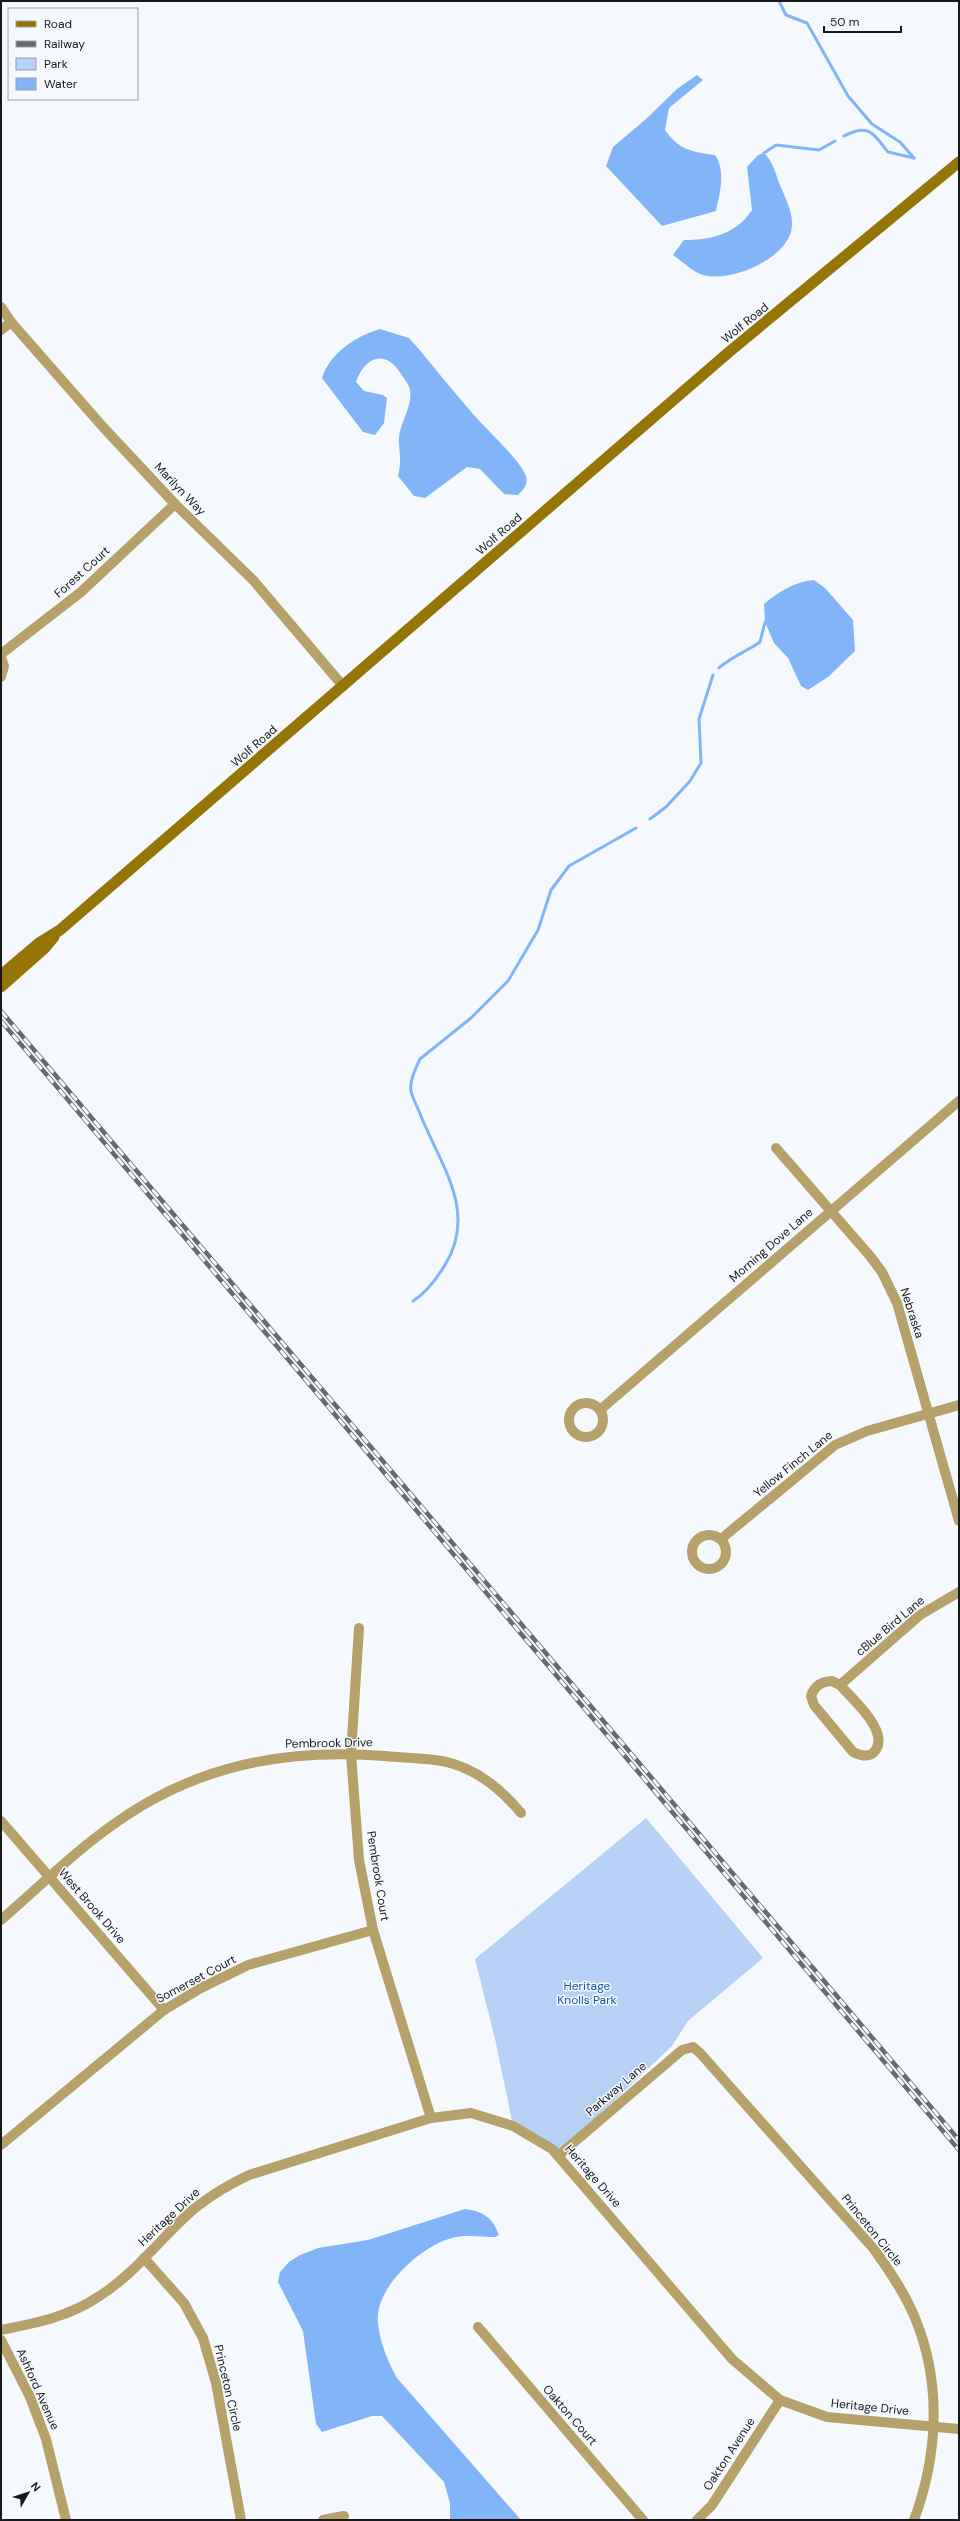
<svg xmlns="http://www.w3.org/2000/svg" width="960" height="2521" viewBox="0 0 960 2521" font-family="'DM Sans',sans-serif">
  <style>
    .green { fill: #b6d1f5 }
    .water { fill: #82b4f8 }
    .lines { fill: none; stroke-linecap: round; stroke-linejoin: round }
    .stream { stroke: #82b4f8; stroke-width: 3 }
    .minor { stroke: #b6a16a; stroke-width: 10 }
    .secondary { stroke: #957506; stroke-width: 11 }
    .rail-casing { stroke: #686a6d; stroke-width: 4.5 }
    .rail { stroke: #f5f9fd; stroke-width: 3; stroke-dasharray: 9; stroke-linecap: butt }
    .labels { text-anchor: middle; stroke-width: 3; stroke-linejoin: round; paint-order: stroke }
    .street-label { font-size: 12px; fill: #18191b; stroke: #f5f9fd }
    .park-label { font-size: 12px; fill: #1455a4; stroke: #f5f9fd }
  </style>
  <rect width="100%" height="100%" fill="#f5f9fd"/>
  <polygon class="green" points="646,1818 763,1958 688,2021 672,2046 559,2153 512,2121 495,2039 475,1959"/>
  <g class="water">
    <path d="M697,75L703,80L669,108L665,130C679,150 692,152 715,155C726,171 720,193 716,211L662,226L606,166L613,147L646,119L677,89Z"/>
    <path d="M764,153C774,163 775,173 780,185C786,200 795,215 791,232C783,260 730,283 703,275C693,272 682,261 673,255L684,240C712,240 736,234 752,210L747,167L758,155Z"/>
    <path d="M380,329L409,338L418,348C436,370 454,392 473,414C485,428 520,460 526,476C528,485 524,489 518,495L504,494L480,469L467,467L425,498L414,496L398,476C401,464 400,455 399,444C397,425 413,409 410,390C409,384 404,379 401,374C386,349 365,356 356,382L364,391L383,395L387,398L384,423L375,435L363,432L322,378C330,353 356,336 380,329Z"/>
    <path d="M814,580L825,588L853,620L855,651L828,677L808,690L801,686L788,658L774,643L765,622L764,604C780,591 794,582 814,580Z"/>
    <path d="M465,2209C483,2211 493,2218 499,2235L495,2237C482,2237 465,2234 452,2238C421,2246 374,2288 378,2323C380,2343 388,2362 397,2378L521,2520H450V2503L444,2482L382,2416H372L322,2432L316,2424L303,2331L278,2282L280,2272L289,2262L300,2255L318,2248L368,2240Z"/>
  </g>
  <g class="lines">
    <g class="stream">
      <polyline points="779,1 786,15 807,23 848,96 872,124 900,142 914,158"/>
      <path d="M844,136C869,123 873,133 888,152L914,158"/>
      <polyline points="764,153 776,145 819,150 835,141"/>
      <path d="M719,668C728,659 749,650 760,642L765,622"/>
      <polyline points="650,819 666,807 690,781 701,763 699,719 713,675"/>
      <path d="M413,1301C426,1293 437,1278 445,1265C479,1210 438,1162 419,1111C416,1104 412,1097 411,1091C409,1081 416,1067 420,1059L471,1018L508,981L538,930L551,890L569,866L636,828"/>
    </g>
    <g class="minor">
      <polyline points="1,307 11,322 103,427 175,504 253,580 343,686"/>
      <polyline points="1,330 11,322"/>
      <polyline points="1,654 81,592 175,504"/>
      <polyline points="1,657 4,666 1,677"/>
      <polyline points="776,1148 870,1256 882,1272 897,1303 959,1521"/>
      <circle cx="586" cy="1420" r="17"/>
      <polyline points="600,1410 959,1101"/>
      <circle cx="709" cy="1552" r="17"/>
      <polyline points="721,1539 835,1445 867,1431 959,1405"/>
      <polyline points="359,1628 351,1754 359,1860 373,1930 431,2118"/>
      <path d="M832,1681L840,1685C853,1700 893,1734 873,1753C867,1758 859,1755 853,1752L814,1705L811,1696C815,1685 821,1682 832,1681Z"/>
      <polyline points="840,1685 920,1615 959,1592"/>
      <polyline points="1,1821 164,2010"/>
      <path d="M1,1920C38,1888 74,1852 114,1824C196,1765 286,1748 385,1756C404,1758 424,1758 442,1761C475,1767 501,1789 521,1813"/>
      <polyline points="1,2145 164,2010 201,1988 248,1965 373,1930"/>
      <path d="M558,2156L682,2050L693,2047L700,2053L873,2248C889,2270 905,2293 915,2318C942,2383 938,2455 914,2520"/>
      <polyline points="144,2258 184,2303 203,2338 216,2383 241,2520"/>
      <polyline points="478,2327 643,2520"/>
      <path d="M1,2330C36,2323 68,2317 98,2297C132,2276 157,2243 185,2217C204,2199 226,2186 249,2175L431,2118L471,2113L513,2126L552,2149L732,2359L780,2400L827,2417L959,2429"/>
      <polyline points="1,2340 30,2397 46,2439 66,2520"/>
      <polyline points="323,2520 344,2516"/>
      <polyline points="697,2520 712,2505 780,2400"/>
    </g>
    <g class="secondary">
      <polyline points="1,975 39,943 60,930 729,352 959,162"/>
      <polyline points="1,987 44,949 54,937"/>
    </g>
    <g class="rail-casing">
      <g id="rail">
        <polyline points="1,1011 959,2140"/>
        <polyline points="1,1021 959,2150"/>
      </g>
    </g>
    <use href="#rail" class="rail"/>
  </g>
  <g class="labels">
    <g class="street-label">
      <text transform="translate(745 323) rotate(-39)" y="4">Wolf Road</text>
      <text transform="translate(180 489) rotate(46)" y="4">Marilyn Way</text>
      <text transform="translate(499 534) rotate(-41)" y="4">Wolf Road</text>
      <text transform="translate(82 572) rotate(-42)" y="4">Forest Court</text>
      <text transform="translate(254 746) rotate(-41)" y="4">Wolf Road</text>
      <text transform="translate(771 1245) rotate(-41)" y="4">Morning Dove Lane</text>
      <text transform="translate(912 1313) rotate(72)" y="4">Nebraska</text>
      <text transform="translate(793 1464) rotate(-39)" y="4">Yellow Finch Lane</text>
      <text transform="translate(890 1626) rotate(-40)" y="4">cBlue Bird Lane</text>
      <text transform="translate(329 1743) rotate(-1)" y="4">Pembrook Drive</text>
      <text transform="translate(378 1876) rotate(81)" y="4">Pembrook Court</text>
      <text transform="translate(92 1906) rotate(49)" y="4">West Brook Drive</text>
      <text transform="translate(196 1979) rotate(-28)" y="4">Somerset Court</text>
      <text transform="translate(616 2089) rotate(-41)" y="4">Parkway Lane</text>
      <text transform="translate(593 2176) rotate(49)" y="4">Heritage Drive</text>
      <text transform="translate(169 2217) rotate(-43)" y="4">Heritage Drive</text>
      <text transform="translate(872 2230) rotate(51)" y="4">Princeton Circle</text>
      <text transform="translate(228 2388) rotate(77)" y="4">Princeton Circle</text>
      <text transform="translate(38 2389) rotate(66)" y="4">Ashford Avenue</text>
      <text transform="translate(870 2407) rotate(6)" y="4">Heritage Drive</text>
      <text transform="translate(570 2415) rotate(49)" y="4">Oakton Court</text>
      <text transform="translate(729 2454) rotate(-57)" y="4">Oakton Avenue</text>
    </g>
    <g class="park-label">
      <text x="587" y="1990">Heritage<tspan x="587" dy="14">Knolls Park</tspan></text>
    </g>
  </g>
  <rect width="960" height="2521" fill="none" stroke="#18191b" stroke-width="4"/>
  <rect x="8" y="8" width="130" height="92" fill="#f5f9fd" stroke="#9d9fa3"/>
  <rect x="16" y="21" width="20" height="6" fill="#957506" stroke="#9d9fa3"/>
  <text x="44" y="28" font-size="12" fill="#18191b">Road</text>
  <rect x="16" y="41" width="20" height="6" fill="#686a6d" stroke="#9d9fa3"/>
  <text x="44" y="48" font-size="12" fill="#18191b">Railway</text>
  <rect x="16" y="58" width="20" height="12" fill="#b6d1f5" stroke="#9d9fa3"/>
  <text x="44" y="68" font-size="12" fill="#18191b">Park</text>
  <rect x="16" y="78" width="20" height="12" fill="#82b4f8" stroke="#9d9fa3"/>
  <text x="44" y="88" font-size="12" fill="#18191b">Water</text>
  <g transform="translate(28 2493) rotate(51)" stroke="#f5f9fd" stroke-width="3" paint-order="stroke">
  <path d="M0-3L7 15L0 10L-7 15Z" fill="#18191b"/>
  <text y="-6" font-size="11" font-weight="bold" text-anchor="middle" fill="#18191b">N</text>
  </g>
  <path d="M824 26v6h77v-6" fill="none" stroke="#18191b" stroke-width="2"/>
  <text x="830" y="26" font-size="12" fill="#18191b" stroke="#f5f9fd" stroke-width="3" paint-order="stroke">50 m</text>
</svg>
